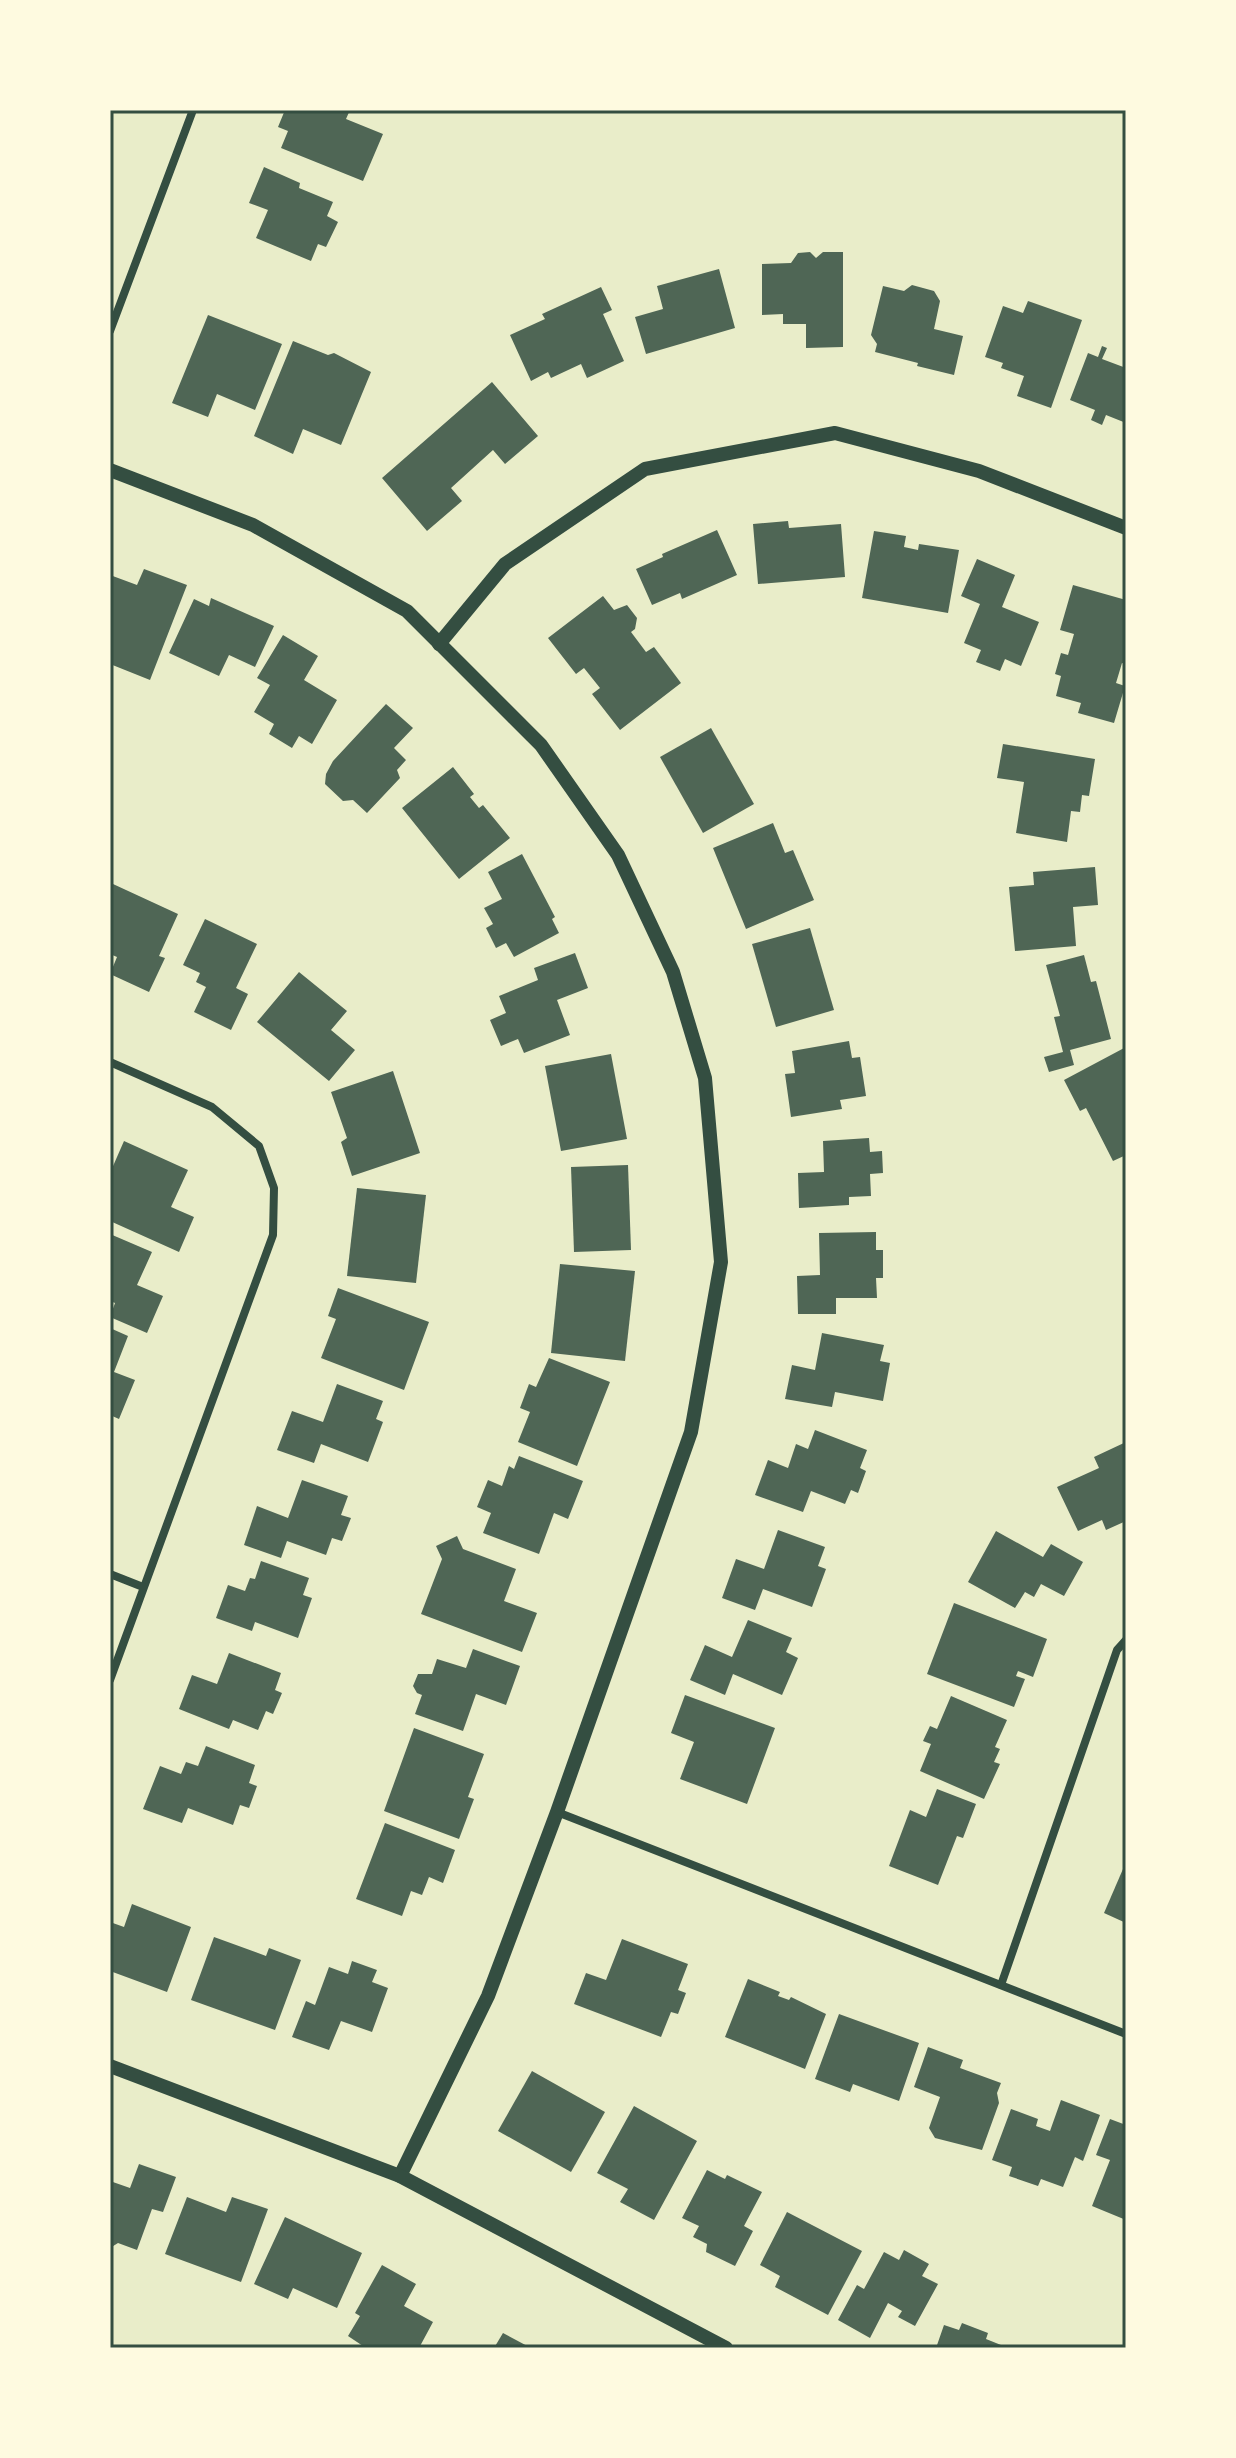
<svg xmlns="http://www.w3.org/2000/svg" width="1236" height="2458" viewBox="0 0 1236 2458" font-family="Quicksand,sans-serif">
  <style>
    .building { fill: #4f6655 }
    .lines { fill: none; stroke-linecap: round; stroke-linejoin: round }
    .minor { stroke: #344e41; stroke-width: 8 }
    .tertiary { stroke: #344e41; stroke-width: 14 }
    .neatline { fill: none; stroke: #344e41; stroke-width: 3 }
  </style>
  <rect width="100%" height="100%" fill="#e9edc9"/>
  <g class="building">
    <polygon points="285,110 350,110 346,119 383,134 363,181 281,148 288,131 278,127"/>
    <polygon points="264,167 300,183 299,188 333,202 327,216 338,222 326,247 318,244 311,261 256,238 268,210 249,203"/>
    <polygon points="810,252 816,258 823,252 843,252 843,347 806,348 806,324 783,324 783,314 762,315 762,264 791,263 798,253"/>
    <polygon points="719,269 735,328 646,354 635,317 663,309 657,286"/>
    <polygon points="912,285 934,291 940,301 934,329 963,336 954,375 917,366 918,363 875,352 877,344 871,335 883,286 904,291"/>
    <polygon points="601,287 612,310 603,314 624,361 587,378 581,364 551,378 548,372 531,381 510,335 545,319 542,314"/>
    <polygon points="1028,301 1082,320 1051,408 1017,396 1024,376 1001,368 1003,363 985,357 1003,306 1023,313"/>
    <polygon points="208,315 282,344 255,410 217,394 208,417 172,403"/>
    <polygon points="293,341 328,355 334,353 371,372 341,445 303,429 293,454 254,436"/>
    <polygon points="1102,346 1107,348 1102,359 1126,368 1126,423 1106,415 1102,425 1091,420 1095,410 1070,400 1088,353 1098,357"/>
    <polygon points="492,382 538,436 505,464 493,450 451,488 462,501 427,531 382,478"/>
    <polygon points="788,521 789,528 841,524 845,577 758,584 753,524"/>
    <polygon points="717,530 737,575 682,599 680,593 652,605 636,569 663,557 662,554"/>
    <polygon points="874,531 906,536 904,547 918,550 919,544 959,550 948,613 862,598"/>
    <polygon points="977,559 1015,575 1002,607 1039,622 1021,666 1005,659 1000,671 976,662 981,650 964,643 980,604 961,596"/>
    <polygon points="144,569 187,585 150,680 110,664 110,575 137,585"/>
    <polygon points="1073,585 1126,600 1126,664 1122,663 1116,683 1125,686 1114,723 1078,713 1081,703 1056,696 1061,676 1055,674 1061,653 1068,655 1074,634 1060,630"/>
    <polygon points="603,596 614,610 627,605 637,618 635,629 631,632 646,652 654,647 681,683 620,730 592,694 600,688 584,668 576,674 548,638"/>
    <polygon points="211,598 274,626 255,667 229,655 219,676 169,653 194,599 209,606"/>
    <polygon points="283,635 318,656 304,680 337,700 312,744 299,736 292,748 269,734 274,724 254,712 270,685 257,678"/>
    <polygon points="386,704 413,728 394,748 406,760 397,770 400,778 367,813 353,800 343,801 325,784 326,774 333,761"/>
    <polygon points="711,728 754,804 703,833 660,757"/>
    <polygon points="1003,744 1095,759 1089,796 1082,795 1080,812 1071,811 1067,842 1016,833 1024,782 997,778"/>
    <polygon points="453,767 474,794 470,797 479,808 483,805 510,838 459,879 402,808"/>
    <polygon points="773,823 785,853 793,850 814,900 746,929 713,848"/>
    <polygon points="522,854 555,917 552,919 559,933 514,957 506,943 496,948 486,928 493,924 484,908 502,899 488,872"/>
    <polygon points="1095,867 1098,905 1073,907 1076,946 1015,951 1009,887 1034,885 1033,872"/>
    <polygon points="113,884 178,914 159,956 165,958 149,992 110,974 117,957 110,954 110,891"/>
    <polygon points="205,919 257,944 236,988 248,994 231,1030 194,1012 206,987 196,982 200,973 183,965"/>
    <polygon points="810,928 834,1010 776,1027 752,944"/>
    <polygon points="575,953 588,988 557,1000 570,1035 524,1053 518,1039 501,1046 490,1020 506,1013 499,996 538,980 534,968"/>
    <polygon points="1084,955 1091,982 1096,981 1111,1039 1070,1050 1074,1065 1049,1072 1044,1057 1063,1052 1054,1017 1060,1016 1046,965"/>
    <polygon points="299,972 347,1011 331,1030 355,1050 329,1081 257,1022"/>
    <polygon points="849,1041 852,1058 860,1057 866,1096 840,1100 842,1109 791,1117 785,1074 795,1073 792,1051"/>
    <polygon points="1126,1047 1126,1155 1113,1161 1086,1108 1080,1111 1064,1080"/>
    <polygon points="611,1054 627,1139 561,1151 545,1066"/>
    <polygon points="393,1071 420,1153 352,1176 341,1142 347,1138 331,1092"/>
    <polygon points="869,1138 870,1152 882,1151 883,1173 870,1174 871,1196 849,1197 849,1205 799,1208 798,1173 824,1172 823,1141"/>
    <polygon points="124,1141 188,1170 171,1207 194,1217 179,1252 110,1221 110,1173"/>
    <polygon points="628,1165 631,1250 574,1252 571,1167"/>
    <polygon points="357,1188 426,1195 416,1283 347,1276"/>
    <polygon points="876,1232 876,1250 883,1250 883,1278 876,1278 877,1298 836,1298 836,1314 798,1314 797,1276 820,1275 819,1233"/>
    <polygon points="110,1234 152,1252 137,1285 163,1296 147,1333 110,1317 115,1303 110,1301"/>
    <polygon points="560,1264 635,1271 625,1361 551,1353"/>
    <polygon points="338,1288 429,1322 404,1390 321,1358 336,1319 328,1316"/>
    <polygon points="110,1328 128,1336 114,1372 135,1380 119,1419 110,1415"/>
    <polygon points="822,1333 884,1345 880,1361 890,1363 883,1401 835,1392 832,1407 785,1399 792,1365 815,1370"/>
    <polygon points="549,1358 610,1382 577,1466 518,1442 530,1412 520,1408 529,1384 536,1387"/>
    <polygon points="337,1384 383,1401 376,1419 383,1422 368,1462 321,1444 314,1463 277,1450 292,1411 323,1422"/>
    <polygon points="815,1430 867,1450 860,1468 866,1471 858,1493 851,1490 845,1504 811,1491 803,1512 755,1495 768,1460 788,1468 796,1444 808,1449"/>
    <polygon points="1126,1442 1126,1521 1106,1530 1102,1520 1078,1531 1057,1487 1099,1468 1094,1457"/>
    <polygon points="519,1456 583,1481 568,1519 554,1513 539,1554 483,1533 491,1513 477,1507 488,1480 502,1486 509,1466 514,1469"/>
    <polygon points="302,1480 348,1496 341,1515 351,1518 342,1541 332,1538 326,1555 287,1541 281,1558 244,1545 257,1506 288,1518"/>
    <polygon points="778,1530 825,1547 818,1566 826,1569 812,1607 763,1589 755,1610 722,1598 736,1559 764,1569"/>
    <polygon points="996,1531 1043,1557 1051,1544 1083,1562 1064,1596 1041,1584 1034,1597 1025,1592 1015,1608 968,1582"/>
    <polygon points="457,1536 463,1549 516,1569 504,1601 537,1613 522,1652 421,1614 442,1559 436,1546"/>
    <polygon points="261,1561 309,1578 303,1595 312,1598 298,1638 255,1622 252,1631 216,1618 228,1585 245,1591 250,1578 255,1579"/>
    <polygon points="954,1603 1047,1639 1033,1677 1018,1671 1016,1676 1025,1679 1014,1707 927,1674"/>
    <polygon points="748,1620 792,1638 786,1652 798,1658 782,1695 733,1674 725,1695 690,1680 705,1645 732,1657"/>
    <polygon points="473,1649 520,1666 506,1705 476,1694 463,1731 415,1714 422,1695 417,1693 413,1686 418,1674 432,1674 437,1659 466,1668"/>
    <polygon points="229,1653 281,1673 275,1690 282,1693 273,1714 266,1711 258,1730 233,1720 229,1729 179,1709 192,1675 217,1684"/>
    <polygon points="685,1695 775,1728 747,1804 680,1779 694,1742 671,1733"/>
    <polygon points="951,1696 1007,1720 995,1747 1000,1749 994,1762 1000,1764 984,1799 920,1771 931,1744 923,1741 930,1726 937,1729"/>
    <polygon points="414,1728 484,1754 468,1797 474,1799 459,1839 384,1811"/>
    <polygon points="206,1746 255,1765 249,1783 257,1786 249,1808 240,1805 233,1825 188,1808 182,1823 143,1809 160,1766 181,1774 186,1762 198,1766"/>
    <polygon points="937,1789 976,1804 963,1838 957,1836 938,1885 889,1866 910,1810 926,1817"/>
    <polygon points="385,1823 455,1850 443,1883 429,1877 422,1895 411,1891 402,1916 356,1899"/>
    <polygon points="1126,1862 1126,1923 1104,1913"/>
    <polygon points="132,1904 191,1927 167,1992 110,1971 110,1922 124,1927"/>
    <polygon points="214,1937 266,1956 269,1948 301,1960 275,2030 191,2000"/>
    <polygon points="622,1939 688,1964 678,1990 686,1993 678,2014 671,2012 661,2037 574,2004 586,1973 606,1980"/>
    <polygon points="352,1961 377,1970 372,1982 388,1988 372,2032 341,2021 329,2050 292,2037 306,2001 315,2005 329,1967 348,1974"/>
    <polygon points="748,1979 780,1992 778,1996 789,2000 791,1997 826,2014 805,2069 725,2037"/>
    <polygon points="839,2014 919,2043 899,2101 853,2084 850,2092 815,2079"/>
    <polygon points="928,2047 963,2060 960,2068 1001,2083 997,2093 999,2103 982,2150 935,2138 929,2128 940,2097 914,2087"/>
    <polygon points="532,2071 605,2112 571,2172 498,2131"/>
    <polygon points="1061,2100 1100,2115 1083,2161 1075,2157 1063,2187 1041,2179 1038,2186 1009,2176 1012,2167 992,2160 1011,2109 1038,2119 1036,2126 1050,2131"/>
    <polygon points="634,2106 697,2141 654,2220 620,2202 628,2189 597,2173"/>
    <polygon points="1110,2119 1126,2125 1126,2220 1092,2206 1110,2160 1096,2155"/>
    <polygon points="139,2164 176,2177 163,2212 152,2209 137,2250 118,2243 110,2248 110,2181 130,2188"/>
    <polygon points="707,2170 725,2179 727,2175 762,2192 744,2226 753,2231 735,2266 706,2252 707,2244 693,2237 699,2226 682,2218"/>
    <polygon points="187,2197 226,2212 232,2197 268,2209 241,2282 165,2254"/>
    <polygon points="787,2212 862,2251 828,2315 775,2287 780,2276 760,2265"/>
    <polygon points="285,2217 362,2253 337,2308 293,2288 288,2299 254,2284"/>
    <polygon points="904,2250 929,2264 922,2276 938,2284 915,2326 898,2317 902,2311 888,2303 870,2338 838,2320 857,2285 864,2289 884,2252 899,2260"/>
    <polygon points="382,2265 416,2284 404,2306 433,2322 419,2348 366,2348 348,2336 360,2316 355,2313"/>
    <polygon points="962,2323 988,2333 986,2339 1001,2345 1000,2348 936,2348 944,2325 959,2330"/>
    <polygon points="503,2333 531,2348 494,2348"/>
  </g>
  <g class="lines">
    <g class="minor">
      <polyline points="110,331 193,110"/>
      <polyline points="110,1062 212,1107 259,1146 274,1188 273,1235 110,1680"/>
      <polyline points="110,1574 143,1587"/>
      <polyline points="557,1812 1126,2034"/>
      <polyline points="1001,1985 1117,1650 1126,1640"/>
    </g>
    <g class="tertiary">
      <polyline points="110,470 253,525 407,611 541,745 618,855 673,972 705,1078 721,1262 691,1432 557,1812 488,1996 400,2176"/>
      <polyline points="439,644 505,564 645,469 835,433 979,471 1126,528"/>
      <polyline points="110,2066 400,2176 726,2348"/>
    </g>
  </g>
  <rect width="1236" height="2458" fill="none" stroke="#fefae0" stroke-width="224"/>
  <rect x="112" y="112" width="1012" height="2234" class="neatline"/>
</svg>
